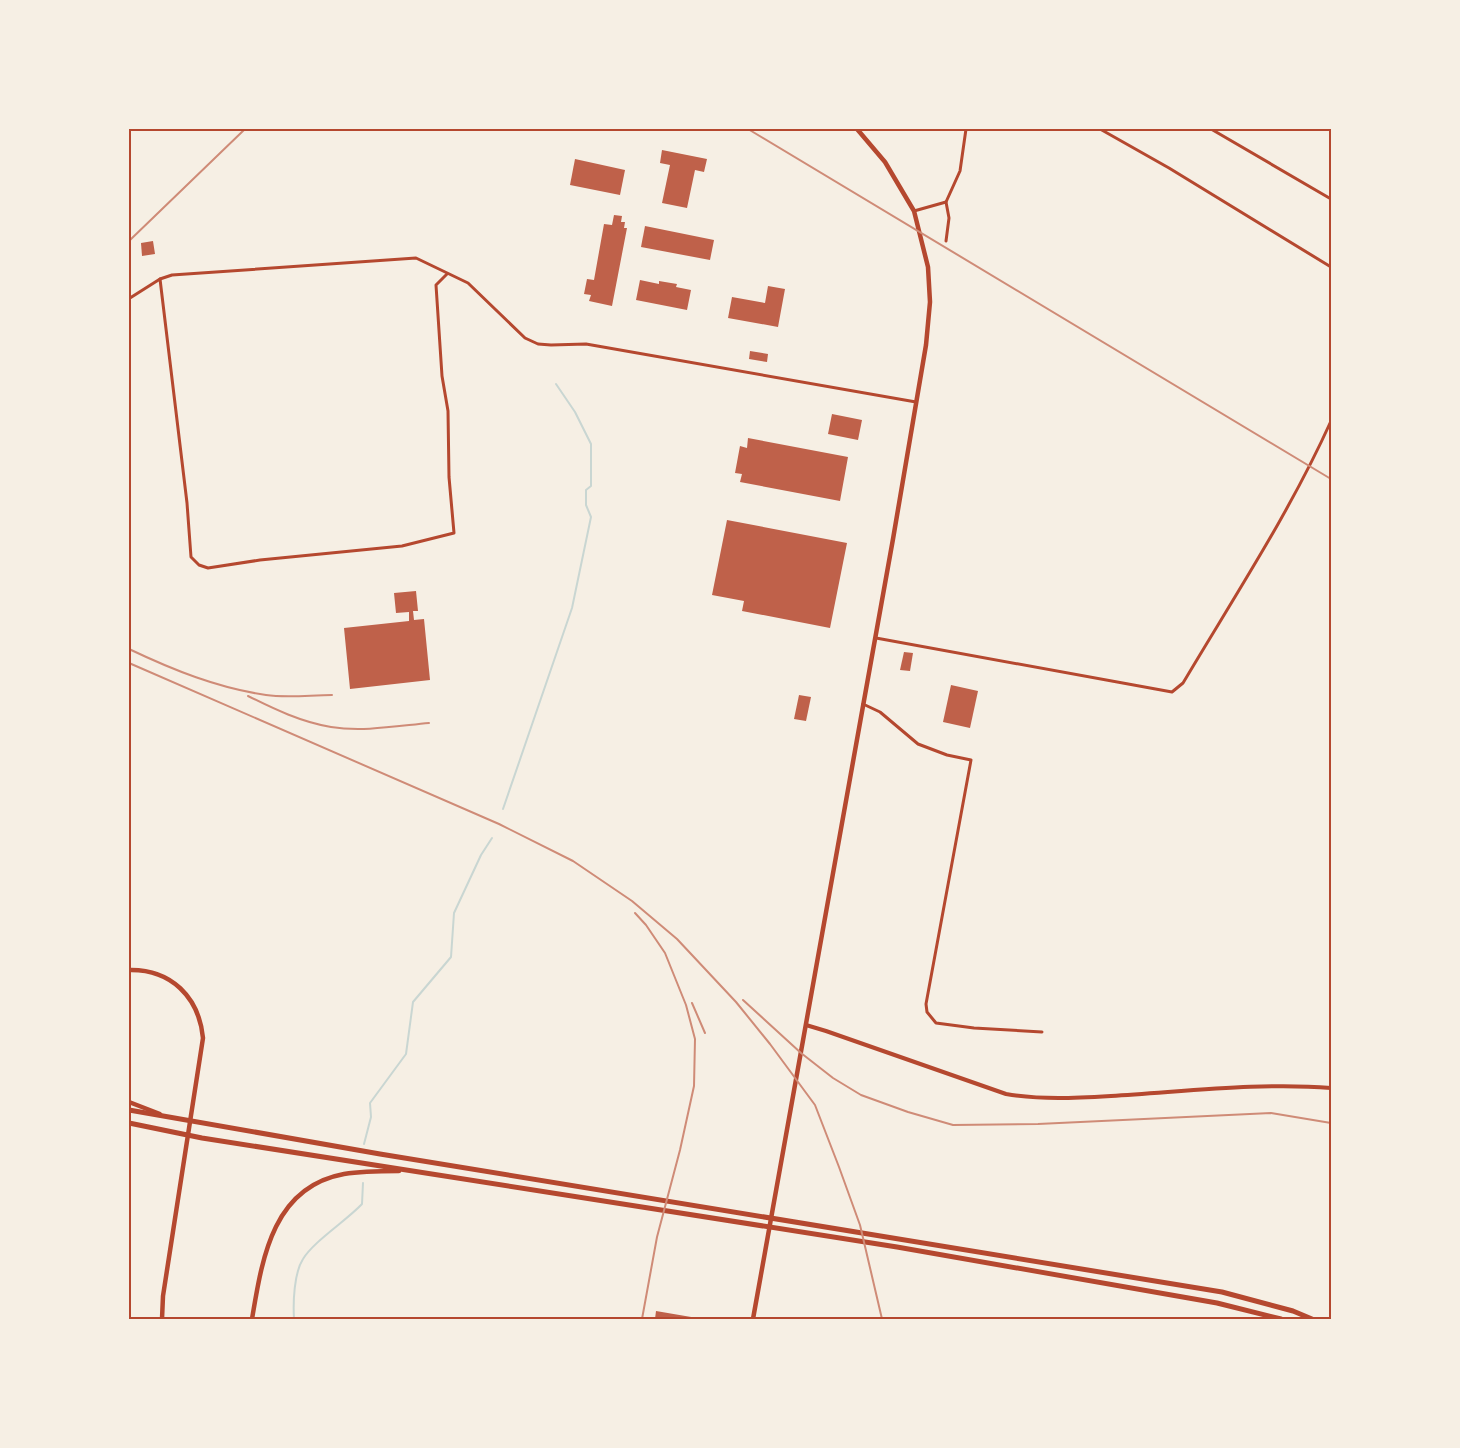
<svg xmlns="http://www.w3.org/2000/svg" width="1460" height="1448" viewBox="0 0 1460 1448" font-family="Raleway,sans-serif">
  <style>
    .lines { fill: none; stroke-linecap: round; stroke-linejoin: round }
    .stream { stroke: #c9d6d2; stroke-width: 2 }
    .building { fill: #bf614a }
    .minor { stroke: #b5482f; stroke-width: 3 }
    .tertiary { stroke: #b5482f; stroke-width: 4 }
    .secondary { stroke: #b5482f; stroke-width: 4.5 }
    .primary { stroke: #b5482f; stroke-width: 4.5 }
    .trunk { stroke: #b5482f; stroke-width: 5 }
    .rail { stroke: #cf8b77; stroke-width: 2 }
    .neatline { fill: none; stroke: #b5482f; stroke-width: 2 }
  </style>
  <rect width="100%" height="100%" fill="#f6efe4"/>
  <g class="lines">
    <g class="stream">
      <polyline points="503,809 572,608 591,517 586,505 586,490 591,486 591,444 575,412 556,384"/>
      <polyline points="364,1144 371,1117 370,1103 406,1054 413,1002 451,957 454,913 481,855 492,838"/>
      <path d="M294,1319C293,1302 294,1273 303,1259C314,1241 346,1221 362,1204L363,1183"/>
    </g>
  </g>
  <g class="building">
    <polygon points="662,150 707,159 704,172 695,170 687,208 662,203 670,165 660,163"/>
    <polygon points="575,159 625,170 620,195 570,185"/>
    <polygon points="614,215 622,216 621,222 625,222 624,228 627,228 612,306 589,301 591,295 584,294 587,279 594,280 604,224 612,225"/>
    <polygon points="645,226 714,240 710,260 641,247"/>
    <polygon points="153,241 155,254 142,256 141,243"/>
    <polygon points="640,280 659,284 659,281 677,284 676,287 691,290 687,310 636,300"/>
    <polygon points="768,286 785,289 778,327 728,318 732,297 765,303"/>
    <polygon points="750,351 768,354 767,362 749,359"/>
    <polygon points="832,414 862,420 858,440 828,434"/>
    <polygon points="748,438 848,457 840,501 740,482 742,474 735,473 740,446 747,448"/>
    <polygon points="727,520 847,543 830,628 742,611 744,601 712,595"/>
    <polygon points="416,591 418,611 413,611 414,620 424,619 430,680 350,689 344,628 409,621 409,612 396,613 394,593"/>
    <polygon points="904,652 913,653 910,671 900,670"/>
    <polygon points="951,685 978,691 970,728 943,722"/>
    <polygon points="799,695 811,697 806,721 794,719"/>
    <polygon points="656,1311 697,1318 696,1319 655,1319"/>
  </g>
  <g class="lines">
    <g class="minor">
      <polyline points="1100,129 1169,168 1331,267"/>
      <polyline points="1211,129 1331,199"/>
      <polyline points="946,202 960,171 966,129"/>
      <polyline points="914,211 946,202 949,218 946,241"/>
      <polyline points="160,279 187,503 191,557 199,565 208,568 260,560 402,546 454,533 449,477 448,411 442,376 436,285 447,274"/>
      <polyline points="130,298 160,279 172,275 416,258 468,283 525,338 538,344 551,345 586,344 916,402"/>
      <path d="M876,638L1172,692L1183,683C1234,597 1290,512 1331,421"/>
      <polyline points="863,704 880,712 918,744 947,755 971,760 926,1004 927,1012 936,1023 974,1028 1042,1032"/>
    </g>
    <path class="tertiary" d="M806,1025L826,1031L1006,1094C1041,1100 1076,1098 1111,1096C1182,1092 1261,1082 1331,1088"/>
    <polyline class="secondary" points="753,1319 893,539 926,345 930,302 928,267 914,211 885,162 857,129"/>
    <g class="primary">
      <path d="M129,970C171,969 199,997 203,1038L163,1296L162,1319"/>
      <polyline points="129,1102 160,1114"/>
      <path d="M252,1319C262,1260 272,1187 344,1174C362,1171 380,1171 399,1171"/>
    </g>
    <g class="trunk">
      <polyline points="129,1110 380,1154 1222,1292 1293,1311 1312,1319"/>
      <polyline points="129,1123 202,1138 897,1247 1217,1303 1281,1319"/>
    </g>
    <g class="rail">
      <polyline points="748,129 1331,479"/>
      <polyline points="129,241 245,129"/>
      <path d="M129,649C173,670 218,688 266,695C287,698 311,695 332,695"/>
      <polyline points="129,663 499,824 573,861 632,901 677,939 736,1002 770,1044 815,1105 839,1167 860,1225 882,1319"/>
      <path d="M248,696C274,709 301,722 331,727C363,732 397,726 429,723"/>
      <polyline points="635,913 646,925 665,953 686,1005 695,1039 694,1086 680,1150 657,1237 642,1319"/>
      <polyline points="743,1000 801,1053 833,1078 861,1095 908,1112 953,1125 1038,1124 1271,1113 1331,1123"/>
      <polyline points="692,1003 705,1033"/>
    </g>
  </g>
  <rect width="1460" height="1448" fill="none" stroke="#f6efe4" stroke-width="261"/>
  <rect x="130" y="130" width="1200" height="1188" class="neatline"/>
</svg>
